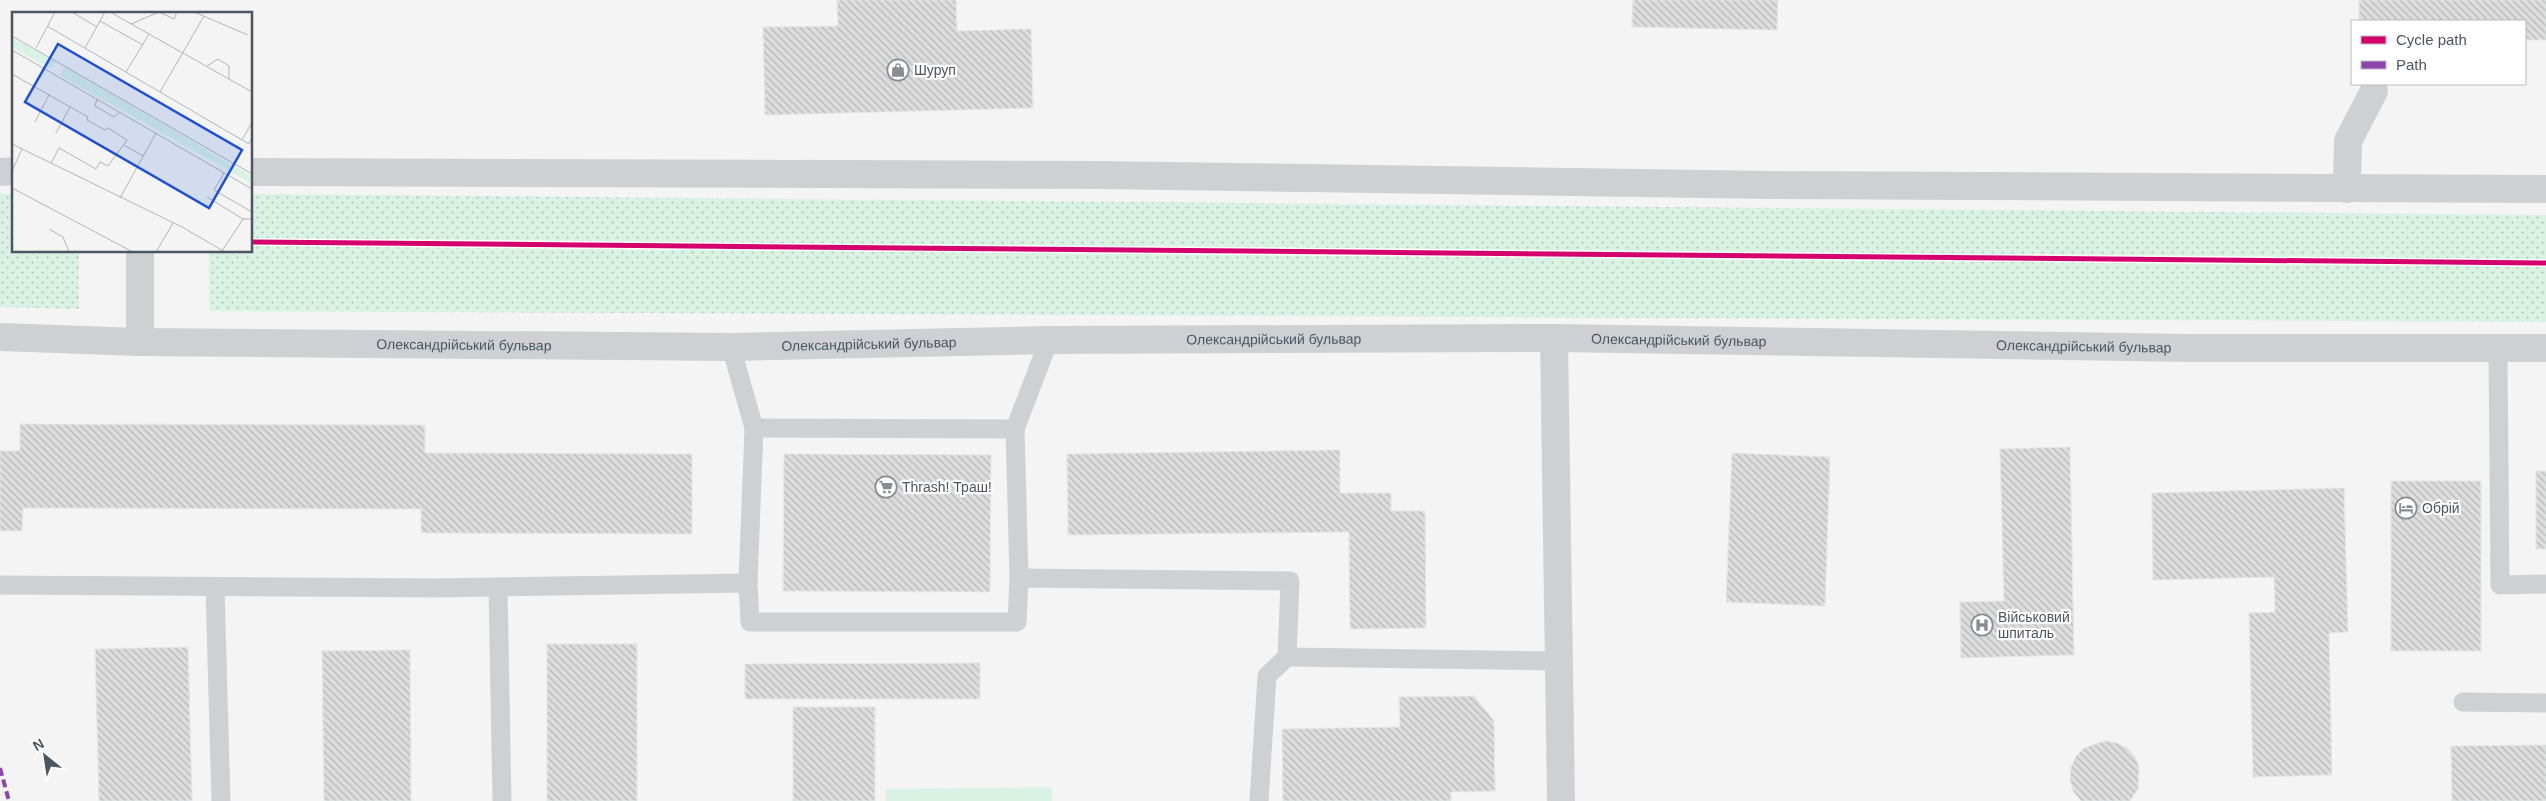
<svg xmlns="http://www.w3.org/2000/svg" width="2546" height="801" viewBox="0 0 2546 801" font-family="Helvetica,sans-serif">
  <style>
    .grass { fill: #d9f2e3 }
    .park { fill: url(#park-dots) }
    .building { fill: url(#building-back-hatch); stroke: #e5e6e7 }
    .lines { fill: none; stroke-linecap: round; stroke-linejoin: round }
    .service { stroke: #ced0d2; stroke-width: 19 }
    .minor { stroke: #ced0d2; stroke-width: 28 }
    .secondary { stroke: #ced0d4; stroke-width: 28 }
    .quiet { stroke: #8e44ad; stroke-width: 4; stroke-dasharray: 8 4; stroke-linecap: butt }
    .cycleway-casing { stroke: #fff; stroke-width: 8 }
    .cycleway { stroke: #d6006c; stroke-width: 5 }
    .labels { text-anchor: middle; stroke-width: 4.5; stroke-linejoin: round; paint-order: stroke }
    .poi-label { font-size: 14px; fill: #4a5661; stroke: #fff; text-anchor: start }
    .street-label { font-size: 14px; fill: #4a5661; stroke: #fff }
    .inset-road { fill: none; stroke: #b0b5b9; stroke-width: 1 }
    .view { fill: #1d4ed8; fill-opacity: 0.15; stroke: #1d4ed8; stroke-width: 2.5 }
    .inset-edge { fill: none; stroke: #4a5661; stroke-width: 2.5 }
  </style>
  <defs>
    <pattern id="park-dots" width="8" height="8" patternUnits="userSpaceOnUse" patternTransform="scale(1.25)"><rect width="8" height="8" fill="#d9f2e3"/><path d="M2 2h.1M6 6h.1" fill="none" stroke="#b2c7bb" stroke-width="1.8" stroke-linecap="round"/></pattern>
    <pattern id="building-back-hatch" width="6" height="6" patternUnits="userSpaceOnUse" patternTransform="scale(1.25)"><rect width="6" height="6" fill="#ddddde"/><path d="M-1 5l2 2M0 0l6 6M5-1l2 2" fill="none" stroke="#b5b6b7"/></pattern>
  </defs>
  <rect width="100%" height="100%" fill="#f4f4f4"/>
  <polygon class="grass" points="1052,787 1052,801 886,801 886,789"/>
  <g class="park">
    <polygon points="0,194 14,194 14,251 79,251 79,309 0,307"/>
    <polygon points="251,194 2546,215 2546,322 209,311 209,251 251,251"/>
  </g>
  <g class="building">
    <polygon points="837,0 956,0 957,31 1031,29 1033,108 765,115 763,27 838,26"/>
    <polygon points="1633,0 1778,0 1777,30 1632,27"/>
    <polygon points="2359,0 2546,0 2546,40 2525,40 2525,21 2359,21"/>
    <polygon points="20,424 425,425 425,453 692,454 692,534 421,533 421,509 23,508 22,531 0,531 0,451 20,451"/>
    <polygon points="2070,447 2074,655 1961,658 1960,602 2004,601 2000,449"/>
    <polygon points="1340,450 1340,493 1391,493 1391,511 1425,511 1426,628 1350,629 1349,532 1068,535 1067,454"/>
    <polygon points="1732,453 1830,457 1825,606 1726,602"/>
    <polygon points="784,454 991,455 990,592 783,591"/>
    <rect x="2536" y="471" width="10" height="78"/>
    <rect x="2391" y="481" width="90" height="170"/>
    <polygon points="2344,488 2348,632 2329,633 2332,775 2253,777 2249,613 2275,612 2274,577 2153,580 2152,493"/>
    <rect x="547" y="644" width="90" height="157"/>
    <polygon points="188,647 192,801 99,801 95,649"/>
    <polygon points="410,650 411,801 324,801 322,651"/>
    <polygon points="980,663 980,699 745,699 745,664"/>
    <polygon points="1474,696 1494,721 1495,791 1451,792 1451,801 1283,801 1282,729 1400,727 1399,697"/>
    <rect x="793" y="707" width="82" height="94"/>
    <polygon points="2105,741 2117,743 2127,748 2135,757 2139,767 2138,789 2130,801 2081,801 2073,791 2070,779 2071,767 2076,756 2084,748"/>
    <polygon points="2546,745 2546,801 2452,801 2451,746"/>
  </g>
  <g class="lines">
    <g class="service">
      <polyline points="731,347 754,428 1015,429 1049,340"/>
      <polyline points="2498,349 2500,585 2546,584"/>
      <polyline points="1015,429 1019,578"/>
      <polyline points="748,583 754,428"/>
      <polyline points="0,585 435,588 748,583 750,622 1017,622 1019,578 1290,581 1287,657 1267,676 1259,801"/>
      <polyline points="498,587 502,801"/>
      <polyline points="215,588 221,801"/>
      <polyline points="1287,657 1558,661"/>
      <polyline points="2463,702 2546,703"/>
    </g>
    <g class="minor">
      <polyline points="2347,189 2348,141 2374,91"/>
      <polyline points="1554,338 1561,801"/>
    </g>
    <g class="secondary">
      <polyline points="0,172 14,171"/>
      <polyline points="251,172 1097,175 1771,185 2546,189"/>
      <path id="s1" d="M0,337L140,342L731,347L1049,340L1554,338L2191,348H2546"/>
      <polyline points="140,342 140,251"/>
    </g>
    <polyline class="quiet" points="0,768 9,801"/>
    <g class="cycleway-casing">
      <polyline id="cycleway" points="251,242 2546,263"/>
    </g>
    <use href="#cycleway" class="cycleway"/>
  </g>
  <defs>
    <g id="shop-ring" transform="scale(1.125)"><circle r="9.5" fill="#fff" stroke="#868d94" stroke-width="1.5"/><path d="M-5-2.5h2.3a2.7 3.5 0 0 1 5.4 0H5L5.5 6h-11ZM-1.5-2.5h3a1.5 2.3 0 0 0-3 0Z" fill="#868d94"/></g>
    <g id="supermarket-ring" transform="scale(1.125)"><circle r="9.5" fill="#fff" stroke="#868d94" stroke-width="1.5"/><path d="M-6-5.5h2.5l.6 2H6L4.5 2H-2.5L-4.4-4H-6ZM-1.5 3.2a1.3 1.3 0 1 0 .1 0ZM3 3.2a1.3 1.3 0 1 0 .1 0Z" fill="#868d94"/></g>
    <g id="hotel-ring" transform="scale(1.125)"><circle r="9.5" fill="#fff" stroke="#868d94" stroke-width="1.5"/><path d="M-6-4.5h1.5V1H6V5H4.5V3h-9V5H-6ZM-4 0a1.8 1.8 0 1 1 3.6 0ZM.5 0V-2.5h3Q6-2.5 6 0Z" fill="#868d94"/></g>
    <g id="hospital-ring" transform="scale(1.125)"><circle r="9.5" fill="#fff" stroke="#868d94" stroke-width="1.5"/><path d="M-5-5h3v3.5h4V-5h3V5h-3V1.5h-4V5h-3Z" fill="#868d94"/></g>
  </defs>
  <g fill-rule="evenodd">
    <use href="#shop-ring" x="898" y="70"/>
    <use href="#supermarket-ring" x="886" y="487"/>
    <use href="#hotel-ring" x="2406" y="508"/>
    <use href="#hospital-ring" x="1982" y="625"/>
  </g>
  <g class="labels">
    <g class="poi-label">
      <text x="914" y="75">Шуруп</text>
      <text x="902" y="492">Thrash! Траш!</text>
      <text x="2422" y="513">Обрій</text>
      <text x="1998" y="622">Військовий<tspan x="1998" dy="16">шпиталь</tspan></text>
    </g>
    <g class="street-label">
      <text dy="5" stroke="none"><textPath href="#s1" startOffset="1274">Олександрійський бульвар</textPath></text>
      <text dy="5" stroke="none"><textPath href="#s1" startOffset="1679">Олександрійський бульвар</textPath></text>
      <text dy="5" stroke="none"><textPath href="#s1" startOffset="464">Олександрійський бульвар</textPath></text>
      <text dy="5" stroke="none"><textPath href="#s1" startOffset="869">Олександрійський бульвар</textPath></text>
      <text dy="5" stroke="none"><textPath href="#s1" startOffset="2084">Олександрійський бульвар</textPath></text>
    </g>
  </g>
  <g transform="translate(12 12)">
    <rect width="240" height="240" fill="#f4f4f4"/>
    <path d="M0,26L44,49L39,57L0,35ZM53,55L239,164V171L48,63Z" fill="#d9f2e3"/>
    <path class="inset-road" d="M60,0L85,15M98,0L240,80M182,0L236,23M88,9L131,33M119,12L147,0L162,7L165,0M35,14L237,132L240,125M0,24L240,162M24,36L43,0M73,36L93,0M0,38L240,177M195,54L206,47L217,54V67M114,60L137,22M0,62L76,105L75,108L93,118L96,116L115,128L96,154L88,150L84,157L47,136L39,151M148,80L192,4M85,87L83,94L102,105L108,100M23,110L37,83M44,121L58,95M230,128L239,112M0,132L170,215L213,240M112,133L131,144M0,159L10,137M212,161L202,178L240,200M0,176L121,240M195,185L231,207M108,186L144,121M37,217L51,225L57,240M210,239L231,207H240M144,240L161,211"/>
    <path class="view" d="M46,32L230,138L197,196L13,90Z"/>
    <rect width="240" height="240" class="inset-edge"/>
  </g>
  <rect x="2351" y="20" width="175" height="65" fill="#ffffff" stroke="#b7bbc0"/>
  <rect x="2361" y="36" width="25" height="8" fill="#d6006c" stroke="#b7bbc0"/>
  <text x="2396" y="45" font-size="15" fill="#4a5661">Cycle path</text>
  <rect x="2361" y="61" width="25" height="8" fill="#8e44ad" stroke="#b7bbc0"/>
  <text x="2396" y="70" font-size="15" fill="#4a5661">Path</text>
  <g transform="translate(45 756) rotate(330)" stroke="#ffffff" stroke-width="4" paint-order="stroke">
  <path d="M0-4L9 19L0 12L-9 19Z" fill="#4a5661"/>
  <text y="-8" font-size="14" font-weight="bold" text-anchor="middle" fill="#4a5661">N</text>
  </g>
</svg>
